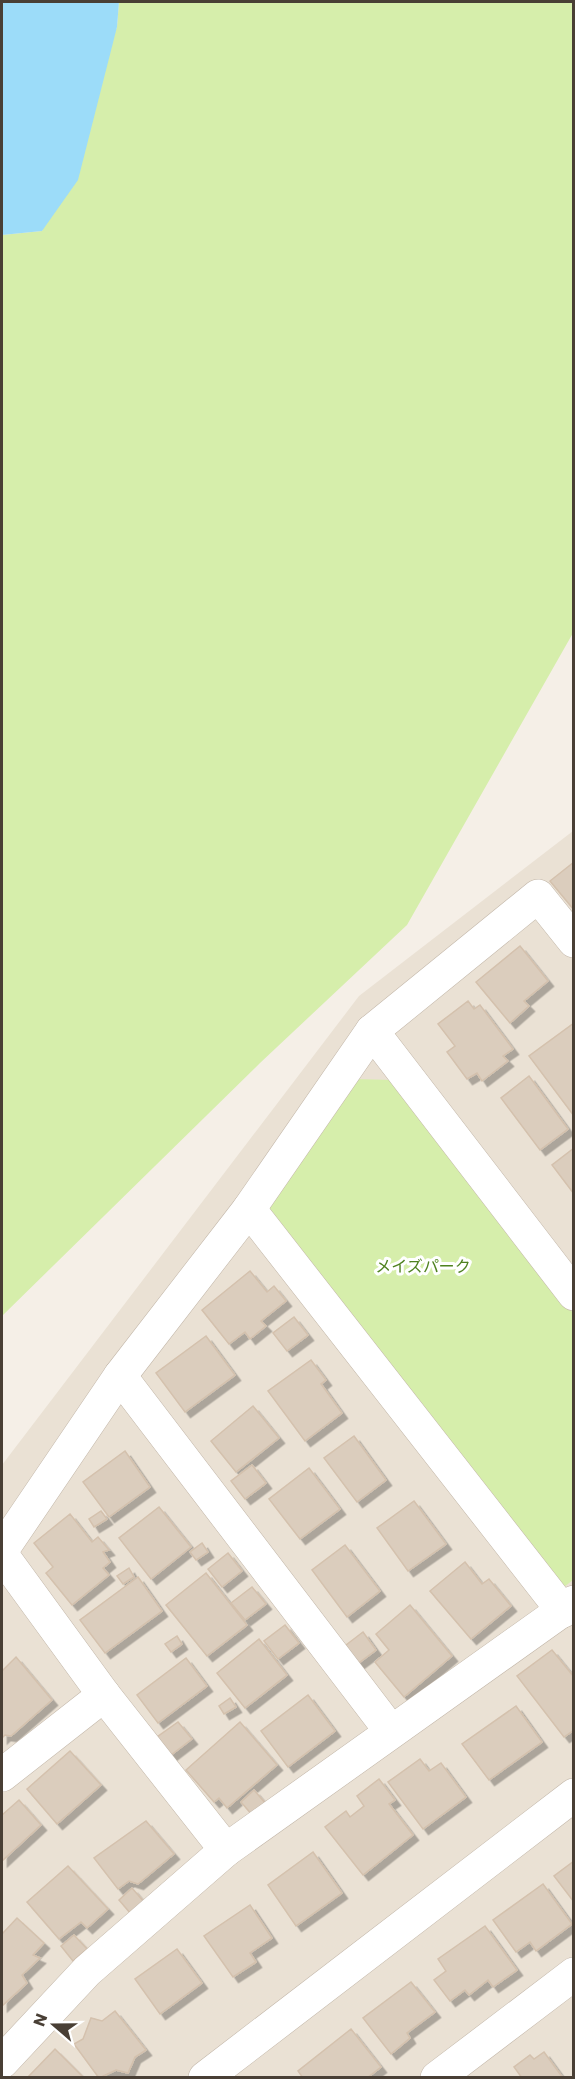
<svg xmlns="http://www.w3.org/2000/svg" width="575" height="2079" viewBox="0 0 575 2079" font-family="Poppins,'Noto Sans JP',sans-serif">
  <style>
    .residential { fill: #eae1d4 }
    .green { fill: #d6eeab }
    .water { fill: #9cdcf9 }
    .building { fill: #dbcdbd; stroke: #d4c1ad; stroke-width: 1.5; filter: url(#shadow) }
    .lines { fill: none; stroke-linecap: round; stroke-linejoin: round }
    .minor-casing { stroke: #c2b6a8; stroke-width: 34 }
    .tertiary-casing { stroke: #c2b6a8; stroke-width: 34 }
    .minor { stroke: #fff; stroke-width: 33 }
    .tertiary { stroke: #fff; stroke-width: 33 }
    .labels { text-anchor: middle; stroke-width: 6; stroke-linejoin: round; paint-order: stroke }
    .park-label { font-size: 16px; fill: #4f8220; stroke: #fff }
  </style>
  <defs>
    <filter id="shadow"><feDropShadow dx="5.5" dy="5.5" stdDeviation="0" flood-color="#0004"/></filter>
  </defs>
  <rect width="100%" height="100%" fill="#f5efe7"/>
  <polygon class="residential" points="573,831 573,2077 2,2077 2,1465 359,996"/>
  <g class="green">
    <polygon points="119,2 573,2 573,633 407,925 260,1063 2,1316 2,235 42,231 117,27"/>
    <polygon points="355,1079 393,1080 573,1313 573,1580 560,1590 266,1211"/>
  </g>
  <polygon class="water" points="2,2 119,2 117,27 78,180 42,231 2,235"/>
  <g class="building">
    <polygon points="574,862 574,910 550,881"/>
    <polygon points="520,946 548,981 524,1001 529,1006 510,1023 476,982"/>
    <polygon points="468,1001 474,1009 480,1005 513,1049 503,1056 508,1061 482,1081 477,1073 467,1079 447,1052 455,1046 438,1024"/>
    <polygon points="574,1023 574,1116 529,1056"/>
    <polygon points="529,1076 568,1129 540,1150 501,1098"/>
    <polygon points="574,1148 574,1194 552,1165"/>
    <polygon points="250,1271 267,1292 274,1286 286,1301 261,1321 266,1326 250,1339 245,1332 229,1344 202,1310"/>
    <polygon points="294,1317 308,1335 287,1351 273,1333"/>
    <polygon points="206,1336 235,1375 185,1412 156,1373"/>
    <polygon points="311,1360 326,1380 321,1384 342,1413 305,1441 268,1391"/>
    <polygon points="253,1406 279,1438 236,1472 211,1441"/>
    <polygon points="354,1436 386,1480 357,1502 324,1458"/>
    <polygon points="125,1451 150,1487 109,1517 83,1482"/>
    <polygon points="252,1465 266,1483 245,1499 231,1481"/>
    <polygon points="309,1468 340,1509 300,1539 269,1499"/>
    <polygon points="414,1501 446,1544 408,1571 377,1528"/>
    <polygon points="159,1507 191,1547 151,1579 119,1538"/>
    <polygon points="101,1511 107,1519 94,1527 89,1519"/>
    <polygon points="70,1514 92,1542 98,1537 109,1550 103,1552 110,1562 103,1568 109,1575 72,1605 46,1573 53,1567 34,1543"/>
    <polygon points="202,1543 208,1552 196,1560 190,1552"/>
    <polygon points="345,1545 380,1591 347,1617 312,1570"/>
    <polygon points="228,1553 242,1571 222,1587 208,1569"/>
    <polygon points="465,1562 482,1584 489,1579 511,1606 471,1639 430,1591"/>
    <polygon points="129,1568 134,1577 123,1584 117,1576"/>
    <polygon points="206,1573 247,1625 207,1656 166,1605"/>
    <polygon points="138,1577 162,1611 105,1653 80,1620"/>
    <polygon points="252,1587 266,1604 245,1620 231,1603"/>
    <polygon points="410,1605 452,1656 404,1697 375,1662 389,1650 376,1634"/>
    <polygon points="285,1625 299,1643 278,1659 264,1641"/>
    <polygon points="363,1632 376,1650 356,1665 342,1648"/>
    <polygon points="177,1636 182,1644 171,1652 165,1644"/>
    <polygon points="259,1639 287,1675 245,1708 217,1673"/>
    <polygon points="552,1650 574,1677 574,1730 564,1737 517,1676"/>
    <polygon points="16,1657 52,1700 11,1736 5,1735 2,1738 2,1671"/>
    <polygon points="186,1658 207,1686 158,1723 137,1695"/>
    <polygon points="308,1695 335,1731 288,1767 261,1731"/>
    <polygon points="230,1698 236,1707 224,1714 219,1706"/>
    <polygon points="516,1706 542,1742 489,1780 462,1744"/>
    <polygon points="178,1722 192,1739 171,1755 157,1737"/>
    <polygon points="240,1722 277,1765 227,1808 219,1798 214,1802 186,1770"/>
    <polygon points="70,1751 101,1785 57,1824 27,1789"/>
    <polygon points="420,1759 429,1771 441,1763 466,1797 423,1829 388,1782"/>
    <polygon points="379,1779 395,1800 389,1804 413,1835 363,1875 325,1827 346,1811 350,1817 364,1806 357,1796"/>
    <polygon points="254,1790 266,1804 253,1816 241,1802"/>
    <polygon points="19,1800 41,1825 2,1861 2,1815"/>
    <polygon points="146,1821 174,1854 138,1884 129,1881 118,1889 94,1858"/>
    <polygon points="313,1852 342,1893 296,1926 268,1885"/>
    <polygon points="574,1861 574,1902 554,1876"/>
    <polygon points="68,1866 108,1909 87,1928 81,1922 59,1939 27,1902"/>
    <polygon points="543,1884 572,1924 536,1951 530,1942 516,1952 493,1920"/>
    <polygon points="132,1888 144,1902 131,1914 119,1900"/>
    <polygon points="250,1905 272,1938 250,1953 256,1962 233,1977 204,1936"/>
    <polygon points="17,1918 44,1943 33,1955 40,1958 22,1975 27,1983 2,2006 2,1934"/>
    <polygon points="485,1926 517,1970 493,1987 488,1980 469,1995 465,1990 450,2001 434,1980 446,1971 438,1959"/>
    <polygon points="74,1935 87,1949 73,1961 61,1946"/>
    <polygon points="177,1949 202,1983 160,2014 135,1979"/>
    <polygon points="411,1982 435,2012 407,2033 410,2038 391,2054 363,2018"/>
    <polygon points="115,2011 146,2050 135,2057 128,2073 116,2070 99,2078 74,2044 83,2039 91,2018 102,2021"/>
    <polygon points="351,2029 381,2067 367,2078 303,2078 298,2071"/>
    <polygon points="55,2049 84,2078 27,2078"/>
    <polygon points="544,2052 563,2078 522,2078 514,2067 530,2055 534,2059"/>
  </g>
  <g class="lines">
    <g class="minor-casing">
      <g id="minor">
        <polyline points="372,1031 574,1294"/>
        <polyline points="249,1209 563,1611"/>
        <polyline points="120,1376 390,1730"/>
        <polyline points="2,1550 120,1376 249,1209 372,1031 538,896 574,941"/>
        <polyline points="2,1555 104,1695 226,1850"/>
        <polyline points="2,1775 104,1695"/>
        <polyline points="2,2062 87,1971 226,1850 574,1602"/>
        <polyline points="437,2078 574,1974"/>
      </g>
    </g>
    <g class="tertiary-casing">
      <polyline id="tertiary" points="205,2078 574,1795"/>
    </g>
    <use href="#minor" class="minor"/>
    <use href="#tertiary" class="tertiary"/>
  </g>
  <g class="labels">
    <g class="park-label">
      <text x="423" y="1272">メイズパーク</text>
    </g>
  </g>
  <rect width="575" height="2079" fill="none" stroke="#493f35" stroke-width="6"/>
  <g transform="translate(54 2025) rotate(290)" stroke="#ffffff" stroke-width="4.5" paint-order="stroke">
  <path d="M0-4.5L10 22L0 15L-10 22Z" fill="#493f35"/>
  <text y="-9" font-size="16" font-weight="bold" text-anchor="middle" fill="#493f35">N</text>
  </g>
</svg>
